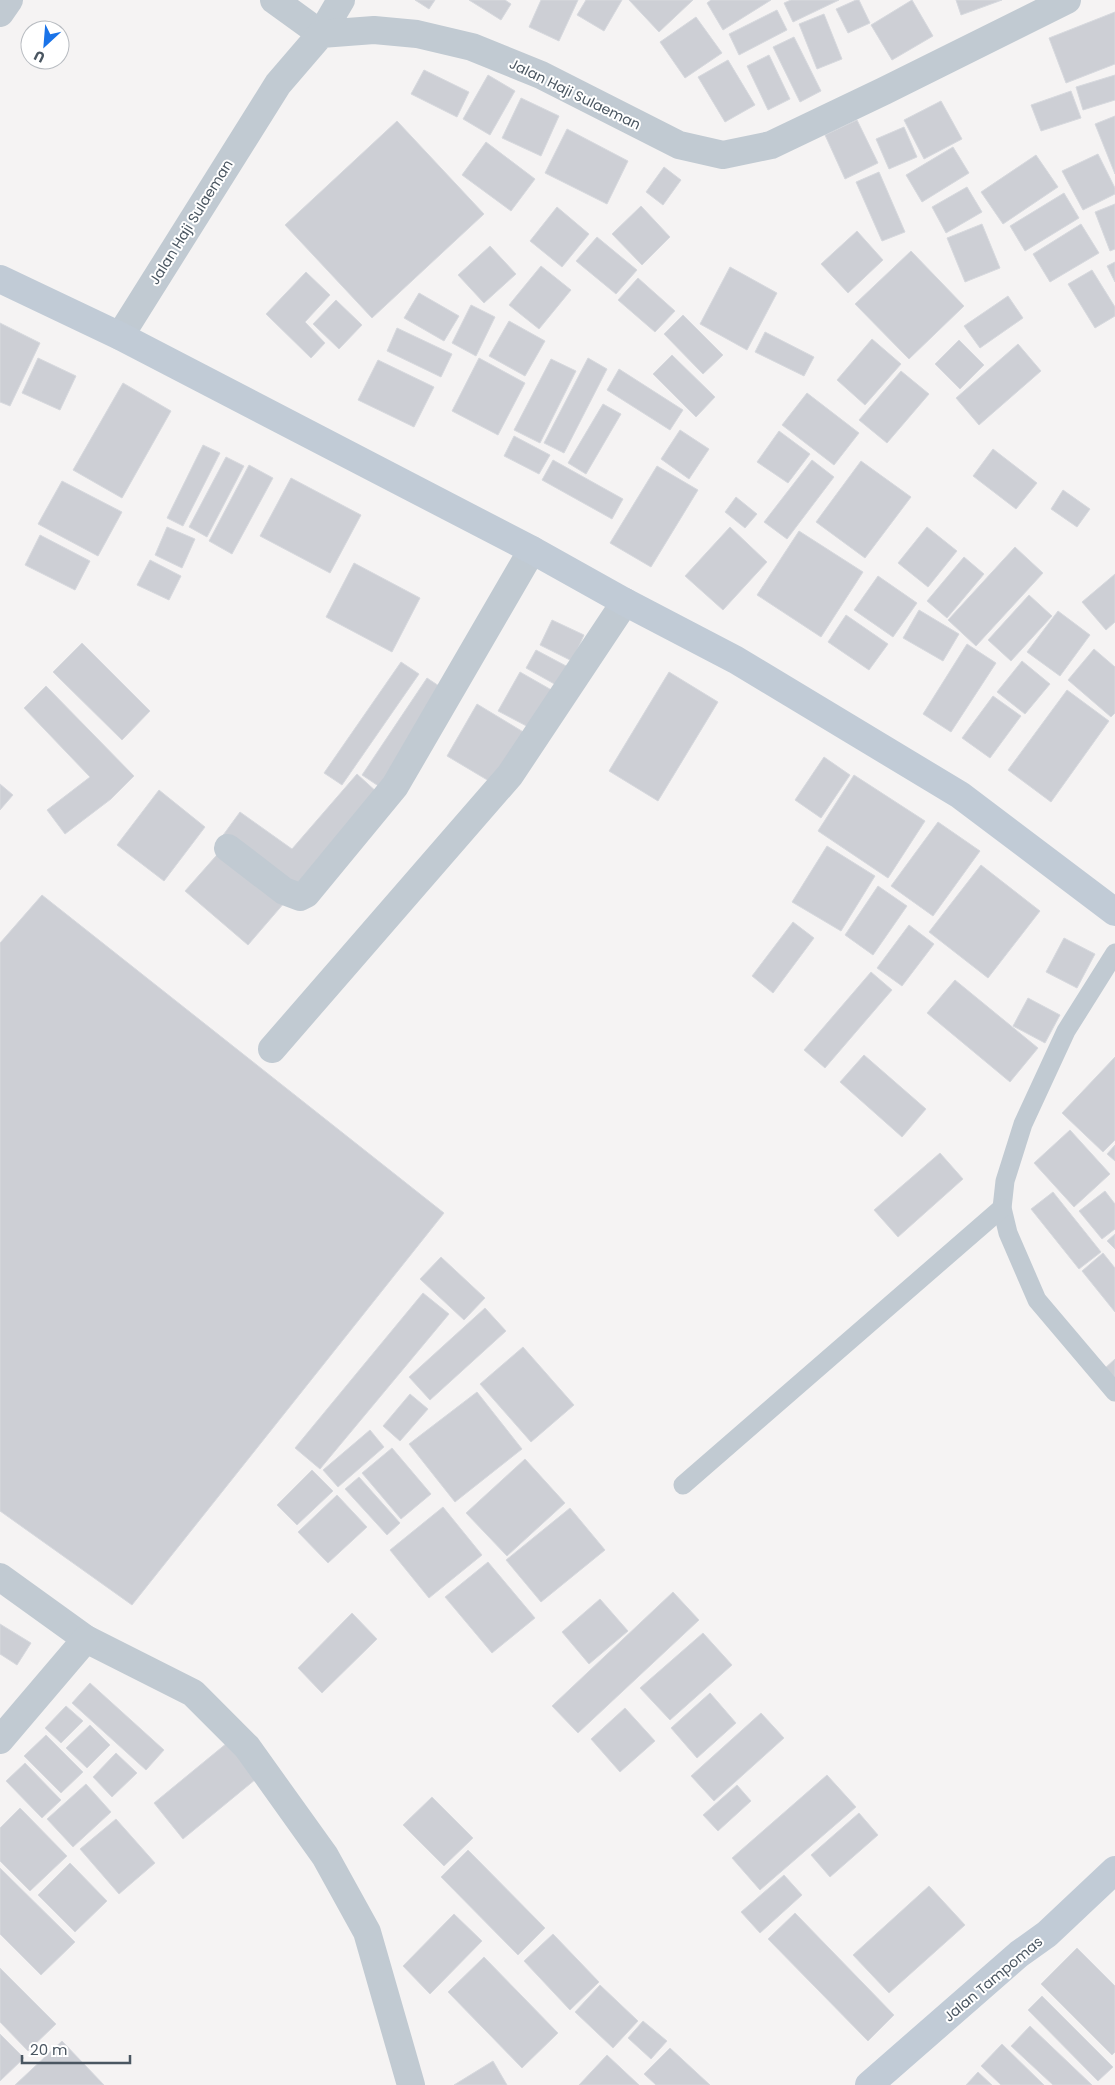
<svg xmlns="http://www.w3.org/2000/svg" width="1115" height="2085" viewBox="0 0 1115 2085" font-family="Poppins,sans-serif">
  <style>
    .building { fill: #cdcfd5; stroke: #d7d9de }
    .lines { fill: none; stroke-linecap: round; stroke-linejoin: round }
    .lane { stroke: #c1cad2; stroke-width: 19 }
    .street { stroke: #c1cad2; stroke-width: 28 }
    .secondary { stroke: #c1cbd6; stroke-width: 28 }
    .labels { text-anchor: middle; stroke-width: 4; stroke-linejoin: round; paint-order: stroke }
    .street-label { font-size: 14px; fill: #4a5661; stroke: #fff }
  </style>
  <rect width="100%" height="100%" fill="#f5f3f3"/>
  <g class="building">
    <polygon points="415,0 435,0 429,9"/>
    <polygon points="469,0 505,0 511,4 501,20"/>
    <polygon points="541,0 578,0 559,41 529,27"/>
    <polygon points="586,0 622,0 604,31 577,15"/>
    <polygon points="629,0 693,0 659,32"/>
    <polygon points="711,0 771,0 723,30 707,3"/>
    <polygon points="791,0 839,0 793,22 784,3"/>
    <polygon points="856,0 859,0 870,23 848,33 836,9"/>
    <polygon points="912,0 933,36 892,60 871,25"/>
    <polygon points="956,0 1002,0 961,15"/>
    <polygon points="777,10 787,30 739,55 729,34"/>
    <polygon points="1115,12 1115,64 1066,83 1049,38"/>
    <polygon points="824,14 842,59 817,69 799,24"/>
    <polygon points="696,17 722,53 685,78 660,42"/>
    <polygon points="794,37 821,91 800,102 773,47"/>
    <polygon points="769,55 790,99 768,110 747,66"/>
    <polygon points="728,60 755,105 725,122 698,77"/>
    <polygon points="424,70 469,92 457,117 411,94"/>
    <polygon points="488,75 515,91 490,135 463,119"/>
    <polygon points="1115,75 1115,100 1083,110 1076,87"/>
    <polygon points="1071,91 1081,118 1041,131 1031,105"/>
    <polygon points="521,98 559,116 541,156 502,138"/>
    <polygon points="941,101 962,139 924,159 904,120"/>
    <polygon points="1115,116 1115,174 1095,124"/>
    <polygon points="857,120 878,163 845,179 825,135"/>
    <polygon points="397,121 484,214 372,318 285,225"/>
    <polygon points="904,127 917,157 889,169 876,139"/>
    <polygon points="567,129 628,161 607,204 545,173"/>
    <polygon points="486,142 535,179 511,211 462,175"/>
    <polygon points="953,147 969,173 922,202 906,175"/>
    <polygon points="1098,154 1115,188 1115,194 1083,210 1062,171"/>
    <polygon points="1036,155 1058,187 1003,224 981,192"/>
    <polygon points="664,167 681,180 663,205 646,192"/>
    <polygon points="879,172 905,232 882,241 856,182"/>
    <polygon points="967,187 982,212 946,233 932,207"/>
    <polygon points="1064,193 1079,218 1025,251 1010,226"/>
    <polygon points="1115,204 1115,249 1110,251 1095,212"/>
    <polygon points="641,206 670,237 642,265 612,234"/>
    <polygon points="557,207 589,234 562,267 530,241"/>
    <polygon points="982,224 1000,268 965,282 947,238"/>
    <polygon points="1081,224 1099,253 1050,282 1033,254"/>
    <polygon points="857,231 883,260 848,293 821,264"/>
    <polygon points="597,237 637,270 616,294 576,261"/>
    <polygon points="490,246 516,274 484,303 458,275"/>
    <polygon points="911,251 964,306 909,359 855,304"/>
    <polygon points="1115,262 1115,282 1107,266"/>
    <polygon points="541,266 571,290 539,329 509,305"/>
    <polygon points="730,267 777,293 747,350 700,324"/>
    <polygon points="1092,270 1115,307 1115,316 1095,328 1068,284"/>
    <polygon points="306,272 330,295 305,322 325,343 311,358 266,314"/>
    <polygon points="638,278 675,311 655,332 618,300"/>
    <polygon points="419,293 459,316 444,341 404,318"/>
    <polygon points="1008,296 1023,318 980,348 964,326"/>
    <polygon points="336,300 362,325 339,349 313,324"/>
    <polygon points="471,305 495,317 476,356 452,343"/>
    <polygon points="683,315 723,355 703,374 664,334"/>
    <polygon points="509,321 545,341 525,376 489,356"/>
    <polygon points="0,323 40,343 10,406 0,402"/>
    <polygon points="397,328 452,354 441,377 387,351"/>
    <polygon points="765,332 814,357 804,376 755,352"/>
    <polygon points="872,339 901,364 865,405 837,380"/>
    <polygon points="959,340 984,365 960,389 935,364"/>
    <polygon points="1018,344 1041,371 979,425 956,398"/>
    <polygon points="672,355 715,397 696,417 653,374"/>
    <polygon points="38,358 76,376 60,410 22,393"/>
    <polygon points="479,358 525,383 498,435 452,411"/>
    <polygon points="588,358 607,369 564,453 544,443"/>
    <polygon points="551,359 576,371 540,443 514,430"/>
    <polygon points="378,360 434,387 414,427 358,400"/>
    <polygon points="619,369 683,410 670,430 607,390"/>
    <polygon points="901,371 929,394 887,443 859,420"/>
    <polygon points="123,383 171,411 122,498 73,470"/>
    <polygon points="807,393 859,433 834,465 782,425"/>
    <polygon points="603,404 621,414 586,474 568,463"/>
    <polygon points="680,430 709,449 689,479 661,459"/>
    <polygon points="779,431 810,454 788,483 757,462"/>
    <polygon points="514,436 550,455 539,474 504,456"/>
    <polygon points="203,445 220,453 183,526 167,518"/>
    <polygon points="993,449 1037,483 1016,509 973,476"/>
    <polygon points="226,457 244,466 207,537 189,527"/>
    <polygon points="553,460 623,499 612,519 542,480"/>
    <polygon points="812,460 834,477 787,539 764,522"/>
    <polygon points="861,461 911,497 865,558 816,522"/>
    <polygon points="249,465 273,478 232,554 209,541"/>
    <polygon points="657,466 698,490 651,567 610,543"/>
    <polygon points="291,478 361,515 330,573 260,536"/>
    <polygon points="62,481 122,512 98,556 38,524"/>
    <polygon points="1063,490 1090,509 1077,527 1051,509"/>
    <polygon points="736,497 757,514 745,528 725,512"/>
    <polygon points="167,527 195,539 182,568 155,555"/>
    <polygon points="730,527 767,562 723,610 685,576"/>
    <polygon points="927,527 957,551 928,587 898,563"/>
    <polygon points="799,531 863,572 821,637 757,595"/>
    <polygon points="40,535 90,561 75,590 25,565"/>
    <polygon points="1015,547 1043,573 976,646 948,620"/>
    <polygon points="964,557 984,574 947,618 927,601"/>
    <polygon points="150,560 181,576 169,600 137,585"/>
    <polygon points="354,563 420,598 392,652 326,617"/>
    <polygon points="1115,574 1115,622 1106,630 1082,602"/>
    <polygon points="878,576 917,603 893,637 854,610"/>
    <polygon points="1029,595 1052,616 1011,661 988,640"/>
    <polygon points="919,610 959,634 943,661 903,638"/>
    <polygon points="1058,611 1090,635 1060,676 1027,652"/>
    <polygon points="846,615 888,644 869,670 828,642"/>
    <polygon points="552,620 584,635 572,661 540,645"/>
    <polygon points="82,643 150,711 122,740 53,672"/>
    <polygon points="967,644 996,663 951,732 923,714"/>
    <polygon points="1094,649 1115,667 1115,713 1111,717 1068,680"/>
    <polygon points="536,650 568,667 558,686 526,668"/>
    <polygon points="1022,661 1050,684 1025,714 997,692"/>
    <polygon points="401,662 419,674 342,785 324,773"/>
    <polygon points="520,672 555,692 534,730 498,711"/>
    <polygon points="669,672 718,702 658,801 609,771"/>
    <polygon points="427,678 445,690 380,787 362,775"/>
    <polygon points="46,686 134,776 111,799 65,834 47,810 90,777 24,708"/>
    <polygon points="1067,690 1109,721 1051,802 1008,770"/>
    <polygon points="993,696 1021,716 990,758 962,738"/>
    <polygon points="477,704 525,733 494,784 447,756"/>
    <polygon points="824,757 850,775 821,818 795,800"/>
    <polygon points="357,774 379,794 295,890 221,838 240,812 292,849"/>
    <polygon points="854,775 925,821 888,878 818,831"/>
    <polygon points="0,784 13,795 0,810"/>
    <polygon points="159,790 205,827 164,881 117,845"/>
    <polygon points="938,822 980,851 933,916 891,886"/>
    <polygon points="827,846 875,876 841,931 792,902"/>
    <polygon points="223,848 285,902 248,945 185,891"/>
    <polygon points="981,865 1040,911 988,978 929,932"/>
    <polygon points="878,886 907,906 873,955 845,935"/>
    <polygon points="42,895 444,1213 132,1605 0,1511 0,943"/>
    <polygon points="793,922 814,938 773,993 752,976"/>
    <polygon points="909,925 934,944 902,986 877,968"/>
    <polygon points="1064,938 1095,954 1077,988 1046,972"/>
    <polygon points="871,972 892,990 825,1068 804,1050"/>
    <polygon points="955,980 1038,1048 1010,1082 927,1013"/>
    <polygon points="1028,998 1060,1015 1045,1043 1013,1026"/>
    <polygon points="864,1055 926,1109 902,1137 840,1082"/>
    <polygon points="1115,1057 1115,1140 1103,1152 1062,1113"/>
    <polygon points="1070,1130 1110,1174 1074,1207 1034,1163"/>
    <polygon points="1115,1145 1115,1161 1107,1154"/>
    <polygon points="940,1153 963,1179 898,1237 874,1210"/>
    <polygon points="1105,1191 1115,1204 1115,1229 1102,1239 1079,1211"/>
    <polygon points="1053,1192 1101,1252 1079,1269 1031,1209"/>
    <polygon points="1115,1234 1115,1249 1107,1241"/>
    <polygon points="1103,1253 1115,1268 1115,1312 1082,1271"/>
    <polygon points="441,1257 485,1298 464,1320 420,1279"/>
    <polygon points="423,1293 449,1314 320,1469 295,1448"/>
    <polygon points="485,1308 506,1331 430,1400 409,1377"/>
    <polygon points="523,1347 574,1405 531,1442 480,1384"/>
    <polygon points="1115,1359 1115,1381 1104,1369"/>
    <polygon points="477,1392 522,1449 455,1502 409,1444"/>
    <polygon points="410,1394 428,1409 400,1441 383,1426"/>
    <polygon points="370,1430 384,1447 338,1487 323,1470"/>
    <polygon points="392,1448 431,1494 401,1519 362,1473"/>
    <polygon points="525,1459 565,1503 507,1556 466,1513"/>
    <polygon points="312,1470 333,1491 297,1525 277,1505"/>
    <polygon points="359,1477 400,1523 387,1535 345,1489"/>
    <polygon points="337,1495 367,1527 328,1563 298,1532"/>
    <polygon points="443,1507 482,1555 429,1598 390,1550"/>
    <polygon points="570,1508 605,1550 541,1602 506,1560"/>
    <polygon points="488,1562 535,1618 492,1653 445,1597"/>
    <polygon points="673,1592 699,1620 578,1733 552,1706"/>
    <polygon points="600,1599 628,1631 589,1664 562,1632"/>
    <polygon points="352,1613 377,1639 322,1693 298,1668"/>
    <polygon points="0,1624 31,1643 17,1665 0,1654"/>
    <polygon points="703,1633 732,1665 670,1720 640,1688"/>
    <polygon points="90,1683 164,1750 146,1770 72,1703"/>
    <polygon points="710,1693 736,1723 697,1758 671,1728"/>
    <polygon points="66,1706 83,1721 61,1743 45,1728"/>
    <polygon points="625,1708 655,1741 620,1772 591,1739"/>
    <polygon points="761,1713 784,1738 714,1801 691,1776"/>
    <polygon points="90,1725 110,1745 87,1768 66,1748"/>
    <polygon points="46,1735 83,1772 61,1793 24,1756"/>
    <polygon points="227,1743 256,1779 183,1839 154,1803"/>
    <polygon points="116,1753 137,1773 112,1797 93,1777"/>
    <polygon points="25,1763 61,1800 42,1818 6,1781"/>
    <polygon points="827,1775 856,1807 760,1890 732,1858"/>
    <polygon points="86,1784 111,1812 73,1847 47,1819"/>
    <polygon points="737,1785 751,1801 718,1831 703,1815"/>
    <polygon points="432,1797 473,1838 444,1866 403,1825"/>
    <polygon points="20,1808 67,1856 30,1891 0,1861 0,1828"/>
    <polygon points="859,1813 878,1835 830,1877 811,1855"/>
    <polygon points="116,1819 155,1863 119,1894 80,1849"/>
    <polygon points="468,1850 545,1928 518,1955 441,1877"/>
    <polygon points="70,1863 107,1901 75,1932 38,1895"/>
    <polygon points="0,1868 75,1942 41,1975 0,1934"/>
    <polygon points="784,1875 802,1895 760,1933 741,1912"/>
    <polygon points="929,1886 965,1925 889,1993 853,1955"/>
    <polygon points="795,1913 894,2015 868,2041 768,1939"/>
    <polygon points="454,1914 482,1941 430,1994 403,1966"/>
    <polygon points="553,1934 599,1982 570,2010 524,1961"/>
    <polygon points="1077,1948 1115,1986 1115,2052 1112,2055 1041,1984"/>
    <polygon points="484,1957 558,2033 522,2068 448,1992"/>
    <polygon points="0,1968 56,2024 28,2051 0,2022"/>
    <polygon points="600,1985 638,2021 613,2048 575,2012"/>
    <polygon points="1042,1996 1113,2067 1098,2081 1028,2010"/>
    <polygon points="643,2021 667,2041 651,2059 628,2038"/>
    <polygon points="1030,2026 1092,2085 1053,2085 1011,2046"/>
    <polygon points="0,2034 24,2058 0,2081"/>
    <polygon points="62,2041 104,2085 15,2085"/>
    <polygon points="1002,2044 1044,2085 1001,2085 981,2066"/>
    <polygon points="670,2048 710,2085 656,2085 644,2074"/>
    <polygon points="607,2055 639,2085 579,2085"/>
    <polygon points="493,2061 507,2085 454,2085"/>
    <polygon points="978,2072 992,2085 966,2085"/>
  </g>
  <g class="lines">
    <g class="lane">
      <polyline points="1115,953 1066,1031 1023,1124 1005,1181 1002,1208 1008,1233 1037,1300 1115,1392"/>
      <polyline points="683,1485 1002,1208"/>
    </g>
    <g class="street">
      <polyline points="274,0 321,34 341,0"/>
      <polyline points="0,13 9,0"/>
      <polyline points="120,336 278,84 321,34 374,30 417,34 472,47 541,75 679,145 723,155 771,145 884,91 1067,0"/>
      <polyline points="228,848 284,891 300,897 306,894 395,786 532,550"/>
      <polyline points="272,1049 510,775 625,602"/>
      <polyline points="0,1577 86,1639 193,1693 247,1747 325,1856 367,1932 411,2085"/>
      <polyline points="0,1740 86,1639"/>
    </g>
    <g class="secondary">
      <polyline points="0,279 120,336 532,550 625,602 736,660 960,795 1115,912"/>
      <polyline points="869,2085 1019,1954 1047,1934 1115,1870"/>
    </g>
  </g>
  <g class="labels">
    <g class="street-label">
      <text transform="translate(575 94) rotate(26)" y="5">Jalan Haji Sulaeman</text>
      <text transform="translate(191 222) rotate(-58)" y="5">Jalan Haji Sulaeman</text>
      <text transform="translate(993 1979) rotate(-40)" y="5">Jalan Tampomas</text>
    </g>
  </g>
  <g transform="translate(45 45) rotate(206)"><circle r="24" fill="#ffffff" stroke="#b7bbc0"/>
  <path d="M0-4L9 19L0 12L-9 19Z" fill="#1a73e8"/>
  <text y="-8" font-size="14" font-weight="bold" text-anchor="middle" fill="#4a5661">U</text>
  </g>
  <path d="M22 2055v8h108v-8" fill="none" stroke="#4a5661" stroke-width="2.5"/>
  <text x="30" y="2055" font-size="15" fill="#4a5661" stroke="#ffffff" stroke-width="4" paint-order="stroke">20 m</text>
</svg>
